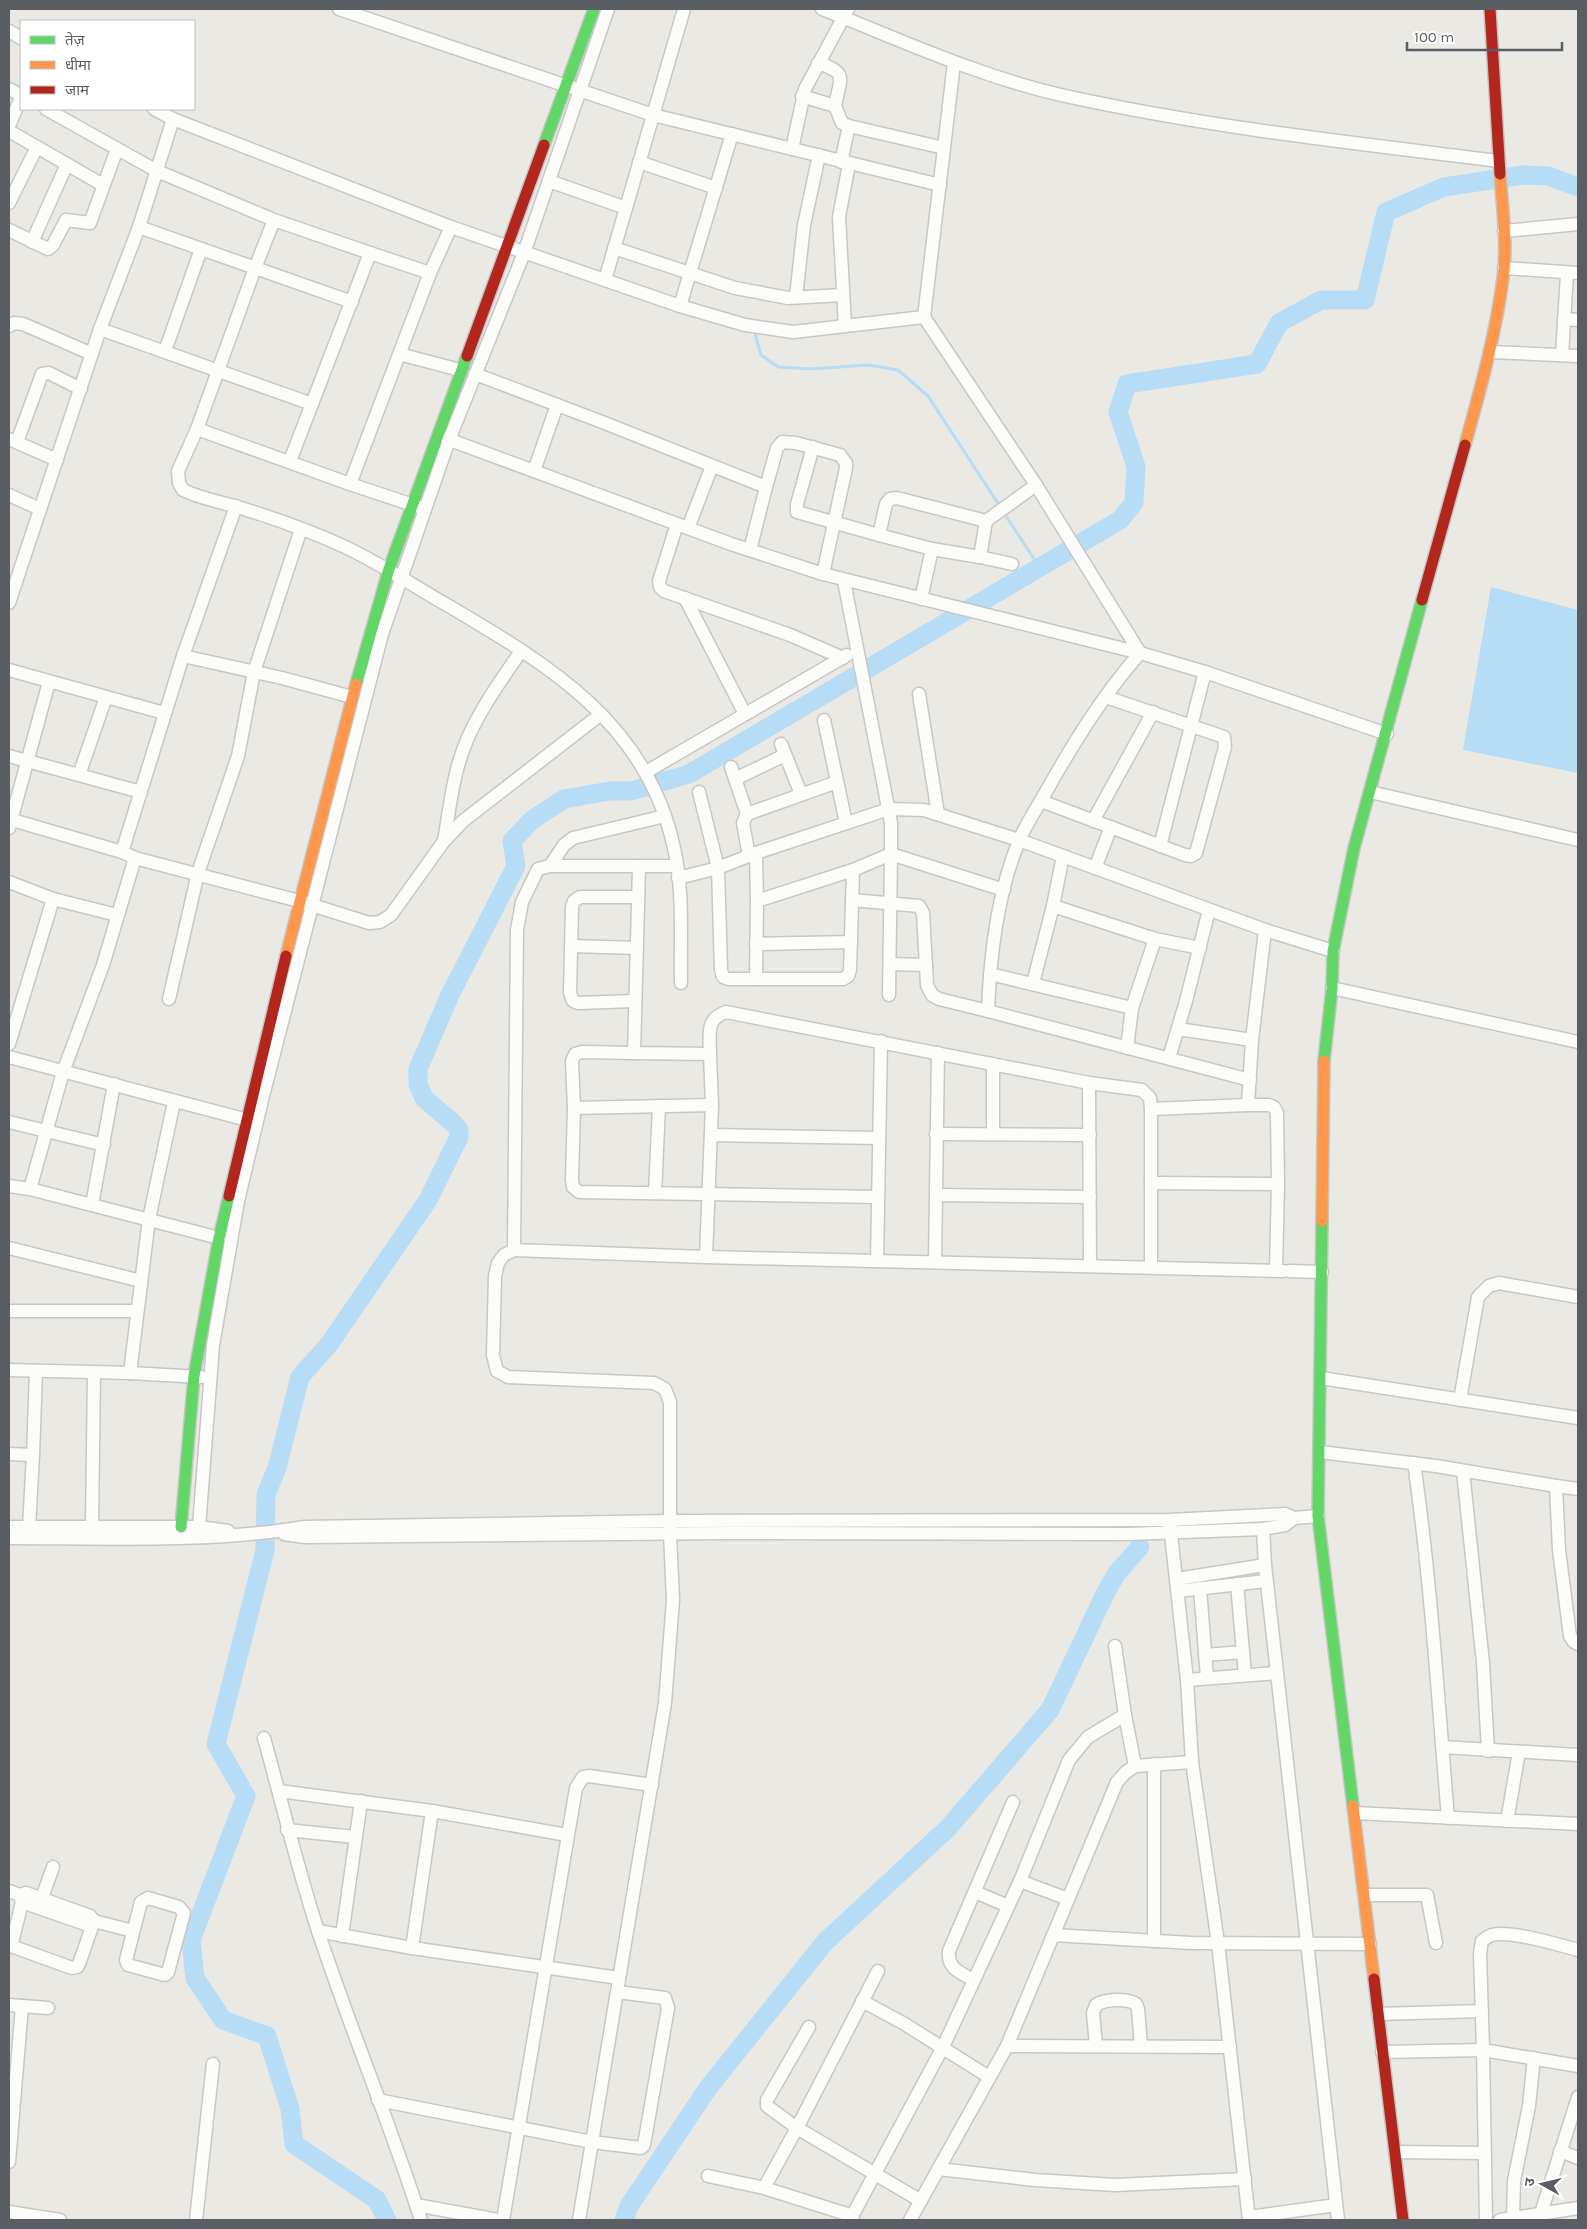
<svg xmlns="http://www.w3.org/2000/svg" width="1587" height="2229" viewBox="0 0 1587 2229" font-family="Karla,'Noto Sans Devanagari',sans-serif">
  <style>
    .water { fill: #b7dcf6 }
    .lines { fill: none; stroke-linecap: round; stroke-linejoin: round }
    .stream { stroke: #b7dcf6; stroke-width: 3 }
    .river { stroke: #b7dcf6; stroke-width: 19 }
    .street-casing { stroke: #c7c7c6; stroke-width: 15 }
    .fast-casing { stroke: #c5c6c4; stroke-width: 14 }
    .slow-casing { stroke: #c5c6c4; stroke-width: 14 }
    .jam-casing { stroke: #c5c6c4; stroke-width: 14 }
    .street { stroke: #fcfcfb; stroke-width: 12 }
    .fast { stroke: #63d668; stroke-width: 11 }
    .slow { stroke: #ff974d; stroke-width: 11 }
    .jam { stroke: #b3261e; stroke-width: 11 }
  </style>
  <rect width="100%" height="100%" fill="#eae9e4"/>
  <polygon class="water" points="1491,587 1578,610 1578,773 1463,750"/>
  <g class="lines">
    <g class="stream">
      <polyline points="755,334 761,355 778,367 810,369 868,365 898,370 928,396 1001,508"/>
      <polyline points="1004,513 1040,568"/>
    </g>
    <g class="river">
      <polyline points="387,2220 377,2200 294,2144 290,2109 267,2036 223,2020 195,1978 191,1940 246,1796 216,1744 265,1550 266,1494 277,1468 300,1377 330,1343 428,1200 459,1137 459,1130 454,1124 424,1098 418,1084 418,1069 450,995 516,866 512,841 532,820 564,799 610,791 631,791 689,774 1120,520 1134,503 1136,467 1118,412 1127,384 1257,364 1279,323 1321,300 1365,300 1386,212 1444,187 1523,175 1548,176 1578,187"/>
      <polyline points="624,2220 629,2206 708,2088 825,1942 948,1828 1050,1710 1105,1594 1116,1574 1140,1547"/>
    </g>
    <g class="street-casing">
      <g id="street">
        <polyline points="339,9 653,115 940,185"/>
        <path d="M822,9C901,40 978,76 1061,95C1205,127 1353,143 1499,161"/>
        <polyline points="9,31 21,38"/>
        <path d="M818,63C849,73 840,78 835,106"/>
        <polyline points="9,89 21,95"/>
        <polyline points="802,96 835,106 842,123 849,126 944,148"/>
        <path d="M46,109L157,171L274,220L255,268L197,429L178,471L179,483L183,490C199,498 217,501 234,506C271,517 308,530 343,546C380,563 412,585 447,605C549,665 647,723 674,848C684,891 680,939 681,983"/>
        <polyline points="154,109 173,119 451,227 680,306 745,325 793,332 924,317"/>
        <polyline points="9,126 21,97"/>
        <polyline points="9,131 103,185"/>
        <polyline points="792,149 805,89 848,9"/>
        <polyline points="639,162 716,188"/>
        <polyline points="841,162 849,126"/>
        <polyline points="549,181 626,208"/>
        <polyline points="9,203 37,147"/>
        <polyline points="274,220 370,253"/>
        <polyline points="139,227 352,302"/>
        <polyline points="9,230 48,249 53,245 66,220 90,223 117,149"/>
        <polyline points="1504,231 1578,224"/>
        <polyline points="32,242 67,164"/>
        <polyline points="614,248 735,288 788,298 843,295"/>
        <polyline points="1504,268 1578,273"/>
        <polyline points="605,280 684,9"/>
        <polyline points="796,297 804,225 819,155"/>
        <polyline points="680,306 732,134"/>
        <polyline points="1564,319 1578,320"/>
        <polyline points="9,326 14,323 23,324 92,354"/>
        <polyline points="845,326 839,217 849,164"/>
        <polyline points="100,329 312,404"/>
        <polyline points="165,351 201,249"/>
        <polyline points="1491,352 1578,356"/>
        <polyline points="399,354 460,370"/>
        <polyline points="1562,355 1567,274"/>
        <polyline points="475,374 597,420 766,487 750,550"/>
        <polyline points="197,429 350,484 430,273"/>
        <polyline points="442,437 731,544 823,574 1140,653 1205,672 1387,734"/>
        <polyline points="9,439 57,460"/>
        <polyline points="17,442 42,374 49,373 81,389"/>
        <polyline points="813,447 797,504 797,512 879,535"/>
        <polyline points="290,461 370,253 430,273 451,227"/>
        <polyline points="534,471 557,405"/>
        <polyline points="350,484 419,507"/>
        <polyline points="766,487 777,448 782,442 796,443 840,455 846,463 846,468 823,574"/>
        <polyline points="9,495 40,509"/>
        <polyline points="986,521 1036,485"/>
        <polyline points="677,524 659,581 660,587 664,591 790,635 843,658"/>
        <polyline points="688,528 712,466"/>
        <polyline points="980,557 1012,564"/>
        <polyline points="685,598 745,714"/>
        <polyline points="921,599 932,549 879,535 886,504 890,499 897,498 986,521 980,557 932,549"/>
        <polyline points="9,603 100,329 139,227 173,119"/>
        <polyline points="183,656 282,678 352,697"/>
        <polyline points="9,670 164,713"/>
        <polyline points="919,694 938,814"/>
        <polyline points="824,720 846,823"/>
        <polyline points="781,744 801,794"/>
        <polyline points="9,756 141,792"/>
        <polyline points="731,767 747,814"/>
        <polyline points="646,772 847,655"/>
        <polyline points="79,775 106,697"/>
        <polyline points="735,779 785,755"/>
        <polyline points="699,792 718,868 721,970 723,977 728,979 843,979 848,976 850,970 853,870 891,854 891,823 844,581"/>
        <polyline points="1370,792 1578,840"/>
        <polyline points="1041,801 1185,855 1191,856 1196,853 1225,747 1224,737 1106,697"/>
        <polyline points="9,819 122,852 135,858 299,901 369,923 380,922 391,915 444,841 463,821 601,714"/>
        <polyline points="1093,821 1153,712"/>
        <polyline points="9,828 49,682"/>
        <path d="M444,841C450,807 453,772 467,740C480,709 502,679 521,651"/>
        <polyline points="1160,846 1205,672"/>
        <polyline points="122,852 183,656 236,506"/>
        <polyline points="756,853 757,901 853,870"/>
        <polyline points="749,856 743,823 747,814 837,782"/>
        <polyline points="550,866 564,845 573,838 665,816"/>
        <polyline points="677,866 550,866 538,869 522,902 517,930 514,1250 706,1257 1283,1271"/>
        <path d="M639,867L634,1053L710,1054C710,1035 705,1019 726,1012L1089,1083L1142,1090L1150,1098L1151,1109V1267"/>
        <polyline points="1095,868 1111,827"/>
        <polyline points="678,878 718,868 756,853 889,809 924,810 1019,840 1265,930 1333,951"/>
        <polyline points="9,882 53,899 117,915"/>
        <path d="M852,900L919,906L923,913L927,985L932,995L939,999L988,1011C990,957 998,891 1019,841C1025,826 1035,811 1043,797C1071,747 1102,696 1140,653L1036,485L924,317L954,63"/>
        <polyline points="1053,906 1063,856"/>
        <polyline points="756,944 851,942"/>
        <polyline points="571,946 637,948"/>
        <polyline points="890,964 926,965"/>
        <polyline points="990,974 1132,1008"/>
        <polyline points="756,979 757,901"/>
        <polyline points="1033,983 1053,906 1155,939 1200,948"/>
        <polyline points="1332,988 1578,1042"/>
        <polyline points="889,995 891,854 1004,890"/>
        <polyline points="169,999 198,873 238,756 254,672 301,529"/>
        <polyline points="635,1001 578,1003 573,1001 570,993 572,907 574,901 580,897 638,897"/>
        <polyline points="988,1011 1250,1080"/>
        <polyline points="1178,1029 1252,1040"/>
        <polyline points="9,1044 53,899"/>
        <polyline points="1127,1048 1132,1008 1155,939"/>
        <polyline points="634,1053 582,1052 575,1054 572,1061 574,1108 572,1180 573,1187 579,1192 877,1197"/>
        <polyline points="9,1057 255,1122"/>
        <polyline points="1169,1058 1186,1001 1209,910"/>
        <polyline points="993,1064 993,1134"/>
        <polyline points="1089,1083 1090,1266"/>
        <polyline points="1248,1105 1252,1040 1265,930"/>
        <polyline points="574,1108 712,1105"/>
        <polyline points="9,1122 104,1145"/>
        <polyline points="936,1134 1090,1135"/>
        <polyline points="711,1135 879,1138"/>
        <polyline points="1151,1183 1278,1184 1277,1113 1274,1107 1269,1105 1248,1105 1151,1109"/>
        <polyline points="9,1186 30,1189 63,1072 103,965 135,858"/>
        <polyline points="30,1189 219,1238"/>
        <polyline points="655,1193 659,1106"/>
        <polyline points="937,1195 1090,1197"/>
        <polyline points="92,1205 114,1084"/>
        <polyline points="9,1248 141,1281"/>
        <polyline points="514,1250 504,1255 498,1263 495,1276 493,1355 497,1371 508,1377 654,1383 665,1389 670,1402 670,1534 673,1600 665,1703 579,2220"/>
        <polyline points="706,1257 712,1105 710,1054"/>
        <polyline points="877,1261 881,1041"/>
        <polyline points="935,1262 938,1053"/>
        <polyline points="1276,1270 1278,1184"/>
        <polyline points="1289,1271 1322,1272"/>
        <polyline points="9,1311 137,1311"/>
        <polyline points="9,1370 130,1373 201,1377"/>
        <polyline points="130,1373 149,1219 174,1102"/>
        <polyline points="1321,1378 1578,1418"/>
        <polyline points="1460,1400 1478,1297 1489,1286 1499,1283 1578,1297"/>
        <polyline points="1320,1452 1436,1466 1556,1486 1559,1550 1570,1636 1574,1642 1578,1644"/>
        <polyline points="9,1454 33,1455 36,1372"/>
        <path d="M1414,1463C1431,1581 1438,1700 1448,1818"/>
        <polyline points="1463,1471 1483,1663 1488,1751"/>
        <polyline points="1556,1486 1578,1489"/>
        <polyline points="1170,1525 1187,1680 1192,1762 1218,1943 1249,2220"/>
        <polyline points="9,1527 199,1527 228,1531"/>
        <polyline points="92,1527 94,1372"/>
        <polyline points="199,1527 213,1345 238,1201 263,1096 382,634 449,440 524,253 608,9"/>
        <polyline points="29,1528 33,1455"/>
        <polyline points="1263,1529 1265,1565 1338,2220"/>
        <polyline points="284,1534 305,1537 723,1533 1129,1534 1263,1529 1285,1525 1294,1518"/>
        <path d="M9,1538C107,1538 208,1543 305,1527L670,1521L1169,1520L1285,1514L1294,1518L1318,1516"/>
        <polyline points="1177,1579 1265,1565"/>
        <polyline points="1237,1584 1245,1675"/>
        <polyline points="1200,1588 1207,1678"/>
        <polyline points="1178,1591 1266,1581"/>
        <polyline points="1115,1646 1125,1715 1135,1766"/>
        <polyline points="1205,1655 1243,1652"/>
        <polyline points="1187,1680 1277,1673"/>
        <path d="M264,1738C282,1802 297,1867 318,1931C350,2028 390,2123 421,2220"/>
        <polyline points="1442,1747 1578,1755"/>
        <polyline points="279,1791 432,1811 567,1835"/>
        <polyline points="1355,1813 1578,1824"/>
        <polyline points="1507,1821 1519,1752"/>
        <polyline points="287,1830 355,1837"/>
        <polyline points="1020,1881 1068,1899"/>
        <polyline points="9,1891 20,1895 26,1893 90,1916 94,1921 88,1925 22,1902 20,1895"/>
        <polyline points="975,1892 1008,1906"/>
        <polyline points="1364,1895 1427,1895 1436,1943"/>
        <polygon points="148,1898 179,1907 184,1913 168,1972 165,1975 128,1965 126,1960 141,1902"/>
        <polyline points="22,1902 12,1943 14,1947 72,1968 77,1967 79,1964 94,1921 133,1931"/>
        <polyline points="39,1906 53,1867"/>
        <polyline points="318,1931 412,1948 619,1978"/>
        <polyline points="1053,1935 1191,1943 1370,1944"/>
        <polyline points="342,1936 361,1801"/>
        <polyline points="1154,1941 1154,1764"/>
        <polyline points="412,1948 432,1811"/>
        <path d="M1578,1950C1559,1945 1511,1930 1492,1935C1488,1936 1485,1939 1482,1941L1480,1953L1483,2050L1578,2066"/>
        <path d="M974,1980C961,1973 947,1969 949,1951L1013,1802"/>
        <polyline points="862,2001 903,2023 989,2077"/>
        <polyline points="9,2005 48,2008"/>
        <polyline points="1378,2014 1482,2011"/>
        <polyline points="809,2027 767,2100 767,2106 797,2128 921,2201"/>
        <polyline points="1007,2046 1230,2047"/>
        <path d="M1096,2046L1093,2013L1096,2005C1105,1999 1127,1998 1136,2004L1138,2009L1141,2046"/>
        <polyline points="1382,2052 1483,2050 1486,2220"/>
        <polyline points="378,2100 592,2142 641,2148 644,2145 668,2008 665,1998 617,1992"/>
        <polyline points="1560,2151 1578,2158"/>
        <polyline points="1395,2152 1485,2153"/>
        <polyline points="9,2162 22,2006"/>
        <polyline points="938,2169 1035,2180 1115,2185 1245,2179"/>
        <polyline points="708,2176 764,2188 853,2216"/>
        <polyline points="764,2188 797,2128 878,1971"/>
        <polyline points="416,2205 498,2220"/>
        <polyline points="9,2212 60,2220"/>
        <polyline points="1541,2213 1578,2097"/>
        <polyline points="1249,2217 1336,2205"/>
        <polyline points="1513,2218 1514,2181 1529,2106 1534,2058"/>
        <polyline points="196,2220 213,2064"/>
        <polyline points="503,2220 576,1788 583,1777 589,1776 652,1785"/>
        <polyline points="850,2220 943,2047 1020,1881 1069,1760 1088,1737 1125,1715"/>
        <polyline points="910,2220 1007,2046 1117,1782 1125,1773 1135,1766 1192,1762"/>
        <polyline points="1500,2220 1578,2208"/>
      </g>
    </g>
    <g class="fast-casing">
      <g id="fast">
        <polyline points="544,145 594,9"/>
        <polyline points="356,684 389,569 467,356"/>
        <polyline points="1324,1061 1332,988 1333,951 1354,848 1422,600"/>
        <polyline points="1322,1221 1318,1516 1353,1806"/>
        <polyline points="181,1527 194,1376 219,1238 229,1196"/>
      </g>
    </g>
    <g class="slow-casing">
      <g id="slow">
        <path d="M1465,445C1481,387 1497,330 1504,270C1507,238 1502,205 1500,174"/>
        <polyline points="286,956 356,684"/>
        <polyline points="1322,1221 1324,1061"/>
        <polyline points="1353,1806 1374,1979"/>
      </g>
    </g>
    <g class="jam-casing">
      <g id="jam">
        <polyline points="1490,9 1500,174"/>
        <polyline points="467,356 544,145"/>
        <polyline points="1422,600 1465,445"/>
        <polyline points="229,1196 286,956"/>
        <polyline points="1374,1979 1403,2220"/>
      </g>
    </g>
    <use href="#street" class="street"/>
    <use href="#fast" class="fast"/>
    <use href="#slow" class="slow"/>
    <use href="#jam" class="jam"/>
  </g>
  <rect width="1587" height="2229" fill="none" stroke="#5a5e62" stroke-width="20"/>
  <rect x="20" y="20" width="175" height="90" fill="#ffffff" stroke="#bdbfc0"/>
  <rect x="30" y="36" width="25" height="8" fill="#63d668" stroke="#bdbfc0"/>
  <text x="65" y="45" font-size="15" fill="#5a5e62">तेज़</text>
  <rect x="30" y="61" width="25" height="8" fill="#ff974d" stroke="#bdbfc0"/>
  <text x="65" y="70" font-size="15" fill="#5a5e62">धीमा</text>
  <rect x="30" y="86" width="25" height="8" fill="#b3261e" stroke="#bdbfc0"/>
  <text x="65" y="95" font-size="15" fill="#5a5e62">जाम</text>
  <g transform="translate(1542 2184) rotate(278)" stroke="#ffffff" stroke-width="4" paint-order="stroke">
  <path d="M0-4L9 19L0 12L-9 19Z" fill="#5a5e62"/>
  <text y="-8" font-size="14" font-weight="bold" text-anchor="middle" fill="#5a5e62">उ</text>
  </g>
  <path d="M1407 42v8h155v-8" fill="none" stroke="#5a5e62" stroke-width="2.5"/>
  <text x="1414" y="42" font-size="15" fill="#5a5e62" stroke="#ffffff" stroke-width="4" paint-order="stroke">100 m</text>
</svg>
